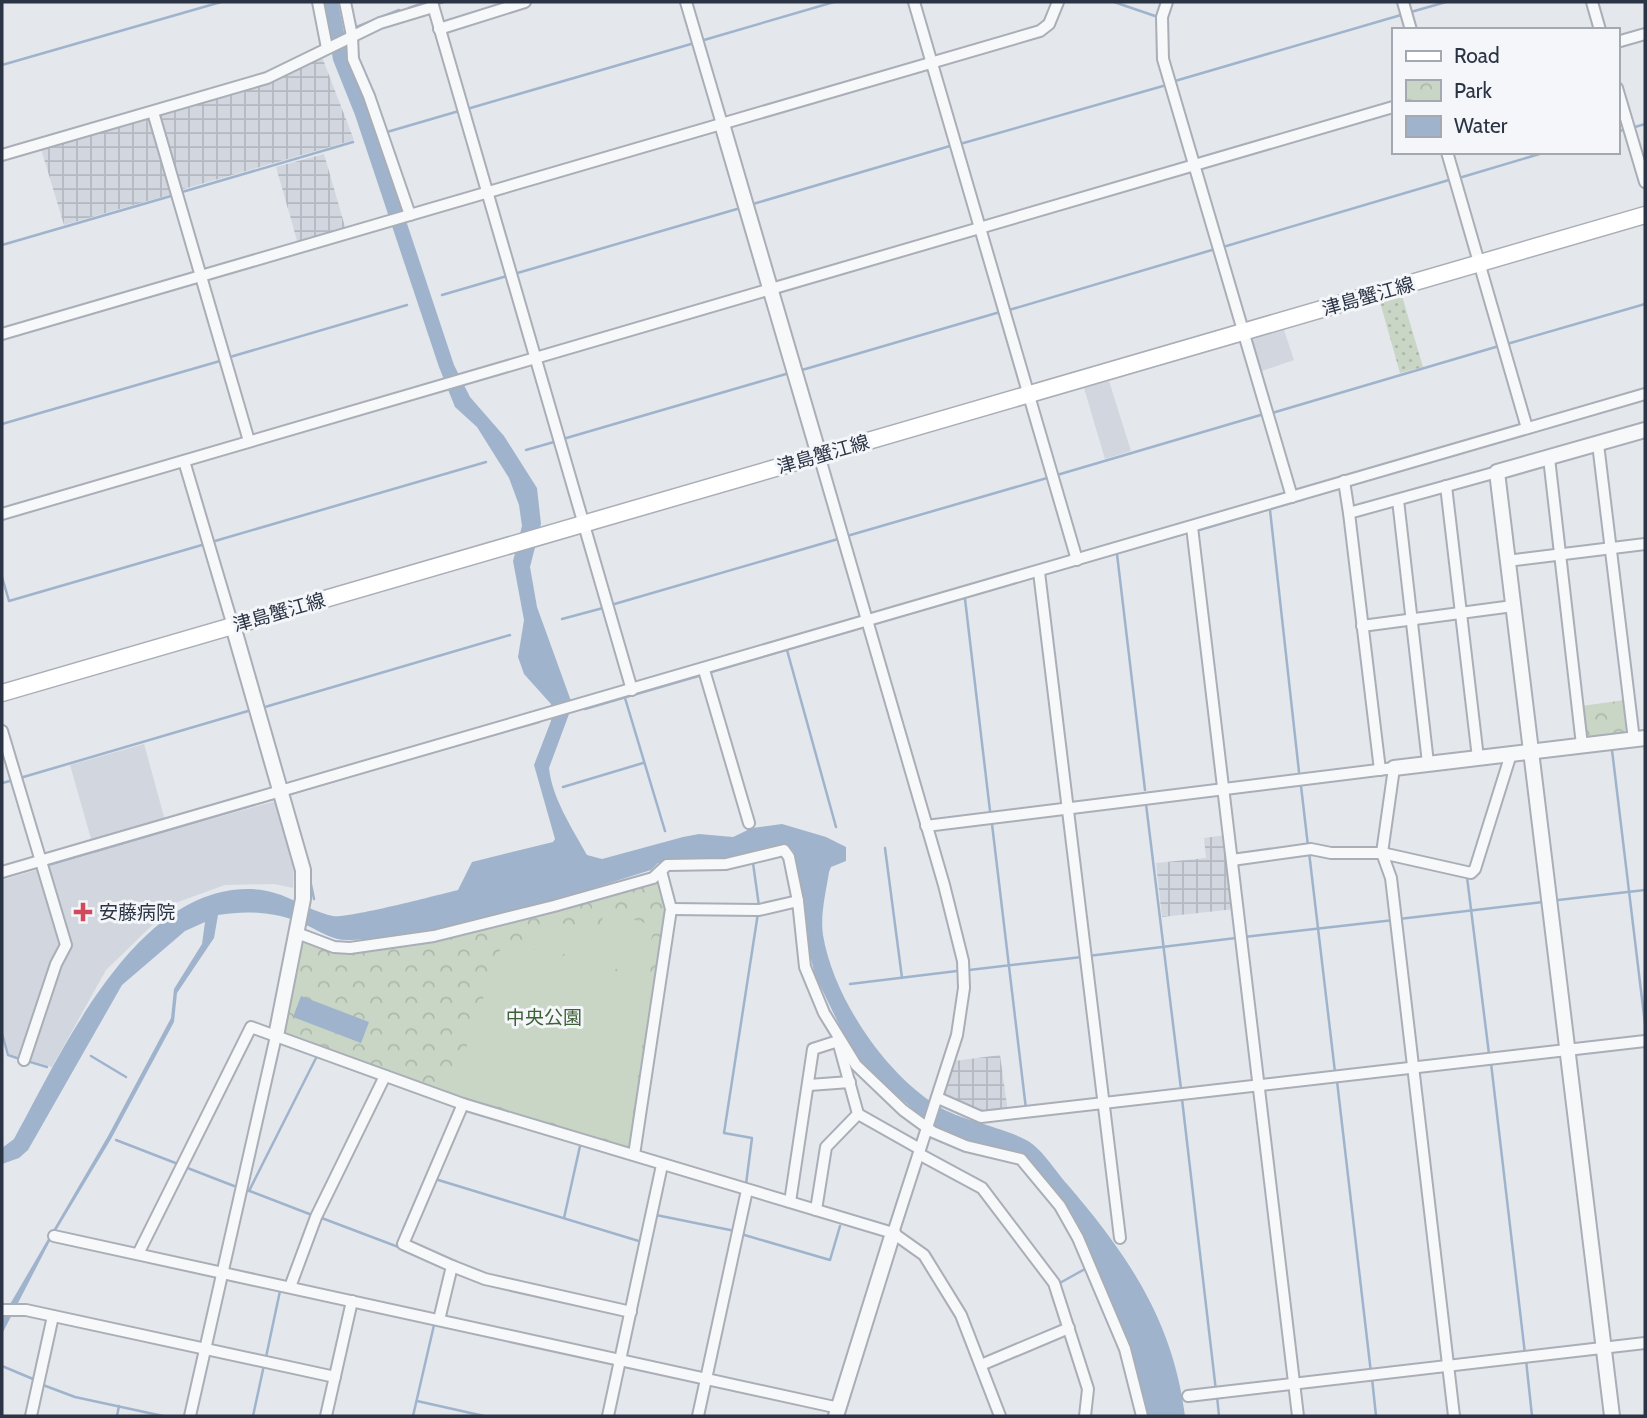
<svg xmlns="http://www.w3.org/2000/svg" width="1647" height="1418" viewBox="0 0 1647 1418" font-family="Cabin,'Noto Sans JP',sans-serif">
  <style>
    .built { fill: #d2d6de }
    .industrial { fill: url(#industrial-grid) }
    .grass { fill: url(#grass-dots) }
    .park { fill: url(#park-crowns) }
    .pitch { fill: #c9d6c5 }
    .water { fill: #9fb4cc }
    .lines { fill: none; stroke-linecap: round; stroke-linejoin: round }
    .stream { stroke: #9fb4cc; stroke-width: 2.5 }
    .minor-casing { stroke: #a9aeb7; stroke-width: 14 }
    .tertiary-casing { stroke: #a9aeb7; stroke-width: 18 }
    .secondary-casing { stroke: #a9aeb7; stroke-width: 19 }
    .minor { stroke: #f7f8fa; stroke-width: 10 }
    .tertiary { stroke: #f7f8fa; stroke-width: 14 }
    .secondary { stroke: #fff; stroke-width: 16 }
    .poi-dot { fill: #d1495b; stroke: #f4f6f9; stroke-width: 2.5 }
    .labels { text-anchor: middle; stroke-width: 6; stroke-linejoin: round; paint-order: stroke }
    .street-label { font-size: 19px; fill: #2b3445; stroke: #f4f6f9 }
    .poi-label { font-size: 19px; fill: #2b3445; stroke: #f4f6f9; text-anchor: start }
    .park-label { font-size: 19px; fill: #3f6138; stroke: #f4f6f9 }
  </style>
  <defs>
    <pattern id="industrial-grid" width="8" height="8" patternUnits="userSpaceOnUse" patternTransform="scale(1.75)"><rect width="8" height="8" fill="#d2d6de"/><path d="M0 4h8M4 0v8" fill="none" stroke="#b4b8c0"/></pattern>
    <pattern id="grass-dots" width="8" height="8" patternUnits="userSpaceOnUse" patternTransform="scale(1.75)"><rect width="8" height="8" fill="#c9d6c5"/><path d="M2 2h.1M6 6h.1" fill="none" stroke="#adb8ab" stroke-width="1.8" stroke-linecap="round"/></pattern>
    <pattern id="park-crowns" width="20" height="18" patternUnits="userSpaceOnUse" patternTransform="scale(1.75)"><rect width="20" height="18" fill="#c9d6c5"/><path d="M2 6a3 3 0 1 1 6 0M12 15a3 3 0 1 1 6 0" fill="none" stroke="#adb8ab"/></pattern>
  </defs>
  <rect width="100%" height="100%" fill="#e4e7ec"/>
  <g class="built">
    <polygon points="1284,330 1294,360 1259,372 1250,343 1252,339"/>
    <polygon points="1109,381 1131,451 1105,459 1084,388"/>
    <polygon points="144,744 168,831 276,801 294,868 293,888 274,884 225,885 175,903 106,970 52,1067 9,1054 2,1028 2,880 95,853 70,765"/>
  </g>
  <g class="industrial">
    <polygon points="322,57 354,140 180,190 159,118 161,113 273,80"/>
    <polygon points="149,117 172,194 64,225 41,149"/>
    <polygon points="324,154 346,230 298,244 276,167"/>
    <polygon points="1226,835 1235,909 1162,917 1156,863 1206,858 1204,838"/>
    <polygon points="1000,1055 1008,1112 986,1115 943,1096 954,1061"/>
  </g>
  <polygon class="grass" points="1402,296 1423,367 1400,373 1380,302"/>
  <g class="park">
    <polygon points="1625,700 1629,726 1624,733 1590,737 1584,733 1581,706"/>
    <polygon points="656,879 660,881 667,908 632,1148 627,1149 448,1095 287,1036 282,1030 301,941 350,951"/>
  </g>
  <g class="pitch">
    <polygon points="605,911 655,926 641,976 535,946 543,918 598,933"/>
    <polygon points="503,941 647,980 649,996 628,1145 460,1093 454,1083"/>
  </g>
  <g class="water">
    <path d="M324,2H338L349,58L364,94L454,365L470,397L504,436L537,488L541,524L530,567L537,607L571,701L569,714L549,768C552,798 572,828 587,855L602,859L683,837L699,834L733,837L752,828L782,824L826,837L846,847V861L831,867L829,872C826,892 820,915 823,935C833,995 880,1066 930,1101C959,1122 997,1124 1028,1141C1042,1149 1056,1172 1067,1184C1128,1255 1173,1321 1185,1416H1148L1125,1334L1080,1232L1060,1197L1023,1155L984,1146L934,1127L865,1068L851,1049L815,975L808,947L794,852L788,845L721,860L658,863L651,870C559,899 447,937 351,940C332,941 322,932 306,925C278,912 249,910 218,915L214,938L177,993L174,1022L111,1139L51,1239L2,1334V1318L108,1136L171,1018L174,989L202,944L205,922L185,931L122,985L28,1150L19,1158L2,1164V1148L14,1139C61,1054 133,890 247,889C286,889 301,909 333,916C346,919 438,895 458,890L472,862L553,842L555,839L534,765L551,721V704L524,674L518,657L524,620L513,561L522,526L519,505L509,478L477,427L455,407L439,367L355,115L333,60Z"/>
    <polygon points="301,996 369,1022 361,1043 293,1017"/>
  </g>
  <g class="lines">
    <g class="stream">
      <polyline points="1114,2 1155,16"/>
      <polyline points="437,4 444,2"/>
      <polyline points="409,8 426,2"/>
      <polyline points="1411,12 1446,2"/>
      <polyline points="354,28 399,10"/>
      <polyline points="704,40 834,2"/>
      <polyline points="2,65 221,2"/>
      <polyline points="1175,81 1401,15"/>
      <polyline points="467,109 691,44"/>
      <polyline points="1635,127 1645,124"/>
      <polyline points="387,132 459,111"/>
      <polyline points="1617,132 1623,130"/>
      <polyline points="960,144 1163,86"/>
      <polyline points="1459,178 1546,152"/>
      <polyline points="182,192 353,142"/>
      <polyline points="753,204 950,146"/>
      <polyline points="2,245 171,196"/>
      <polyline points="1223,247 1449,180"/>
      <polyline points="514,274 737,209"/>
      <polyline points="442,295 507,276"/>
      <polyline points="1009,310 1212,250"/>
      <polyline points="1507,344 1645,304"/>
      <polyline points="230,357 407,305"/>
      <polyline points="802,370 1000,312"/>
      <polyline points="1272,413 1499,346"/>
      <polyline points="2,424 220,361"/>
      <polyline points="563,439 786,374"/>
      <polyline points="526,450 554,442"/>
      <polyline points="1057,475 1264,414"/>
      <polyline points="1270,510 1299,772"/>
      <polyline points="1196,531 1304,499"/>
      <polyline points="847,536 1047,478"/>
      <polyline points="215,541 486,462"/>
      <polyline points="1117,554 1145,790"/>
      <polyline points="1041,575 1190,532"/>
      <polyline points="2,577 9,601 202,545"/>
      <polyline points="965,599 990,811"/>
      <polyline points="611,605 838,539"/>
      <polyline points="562,619 603,608"/>
      <polyline points="877,623 1035,577"/>
      <polyline points="787,650 836,827"/>
      <polyline points="708,673 860,628"/>
      <polyline points="625,698 665,831"/>
      <polyline points="265,707 510,635"/>
      <polyline points="585,709 702,675"/>
      <polyline points="1612,750 1645,1024"/>
      <polyline points="394,763 539,722"/>
      <polyline points="20,778 248,711"/>
      <polyline points="2,783 10,781"/>
      <polyline points="1301,786 1308,846"/>
      <polyline points="563,787 643,763"/>
      <polyline points="287,795 344,778"/>
      <polyline points="1146,804 1181,1089"/>
      <polyline points="992,824 1026,1109"/>
      <polyline points="885,848 902,978"/>
      <polyline points="1309,852 1335,1072"/>
      <polyline points="753,863 759,906"/>
      <polyline points="45,866 277,798"/>
      <polyline points="309,875 314,899"/>
      <polyline points="1467,877 1489,1054"/>
      <polyline points="2,878 37,867"/>
      <polyline points="1558,900 1645,890"/>
      <polyline points="1399,919 1543,902"/>
      <polyline points="1244,937 1394,920"/>
      <polyline points="1088,956 1236,938"/>
      <polyline points="969,970 1082,957"/>
      <polyline points="850,984 957,971"/>
      <polyline points="2,1033 8,1055 20,1059"/>
      <polyline points="91,1056 126,1077"/>
      <polyline points="27,1061 47,1067"/>
      <polyline points="1491,1063 1525,1354"/>
      <polyline points="1337,1081 1371,1373"/>
      <polyline points="1182,1099 1216,1391"/>
      <polyline points="116,1140 178,1164"/>
      <polyline points="185,1167 234,1186"/>
      <polyline points="435,1179 642,1242"/>
      <polyline points="746,1184 752,1138 724,1133 758,913"/>
      <polyline points="247,1190 312,1215"/>
      <polyline points="249,1191 316,1058"/>
      <polyline points="319,1217 401,1248"/>
      <polyline points="564,1218 580,1146"/>
      <polyline points="656,1219 656,1215 735,1231"/>
      <polyline points="403,1230 455,1110"/>
      <polyline points="741,1234 830,1260 840,1226"/>
      <polyline points="233,1281 264,1287"/>
      <polyline points="1058,1284 1085,1269"/>
      <polyline points="266,1357 280,1291 278,1290"/>
      <polyline points="1526,1360 1532,1416"/>
      <polyline points="2,1366 33,1379"/>
      <polyline points="1372,1378 1376,1416"/>
      <polyline points="43,1385 75,1397 163,1416"/>
      <polyline points="1217,1396 1219,1416"/>
      <polyline points="417,1401 484,1416"/>
      <polyline points="117,1416 119,1406"/>
      <polyline points="253,1416 264,1365"/>
      <polyline points="413,1416 434,1325"/>
      <polyline points="844,1416 856,1376"/>
    </g>
    <g class="minor-casing">
      <g id="minor">
        <polyline points="318,2 327,48"/>
        <polyline points="345,2 352,36 353,59 369,96 410,215"/>
        <polyline points="432,2 632,690"/>
        <polyline points="686,2 722,124"/>
        <polyline points="914,2 1077,560"/>
        <polyline points="1167,2 1162,17 1163,59 1292,497"/>
        <polyline points="1403,2 1411,30"/>
        <polyline points="1592,2 1600,30"/>
        <polyline points="439,29 525,2"/>
        <polyline points="1617,42 1645,34"/>
        <polyline points="1617,88 1645,182"/>
        <polyline points="153,112 249,441"/>
        <polyline points="1447,152 1527,428"/>
        <polyline points="2,155 267,78 380,23 433,7"/>
        <polyline points="2,334 1040,31 1049,24 1058,2"/>
        <polyline points="1598,444 1634,740"/>
        <polyline points="819,455 944,885 963,961 964,988 957,1035 893,1233"/>
        <polyline points="1549,458 1582,745"/>
        <polyline points="184,461 233,626"/>
        <polyline points="1344,481 1349,513"/>
        <polyline points="1446,486 1478,758"/>
        <polyline points="1398,500 1428,763"/>
        <polyline points="2,514 1393,107"/>
        <polyline points="1192,527 1298,1416"/>
        <polyline points="1507,561 1645,544"/>
        <polyline points="1039,572 1120,1238"/>
        <polyline points="1362,626 1513,606"/>
        <polyline points="704,670 749,823"/>
        <polyline points="2,731 66,945 56,964 24,1060"/>
        <polyline points="1380,770 1349,513 1497,472"/>
        <polyline points="926,826 1394,768 1382,853 1391,878 1454,1416"/>
        <polyline points="1232,860 1311,849 1331,853 1382,853 1471,873 1475,869 1511,754"/>
        <polyline points="2,872 1645,394"/>
        <polyline points="671,909 759,910 798,901 805,967 824,1013 856,1065 903,1110 933,1132 966,1146 1021,1159 1060,1206 1078,1238 1125,1349 1142,1416"/>
        <polyline points="297,933 334,947 350,948 434,936 554,906 653,878 667,865 726,864 784,850 789,857 798,901"/>
        <polyline points="809,1085 850,1082"/>
        <polyline points="938,1098 981,1117 1645,1041"/>
        <polyline points="858,1114 920,1149"/>
        <polyline points="919,1154 982,1188 1054,1283 1088,1389 1085,1416"/>
        <polyline points="634,1155 671,909 661,871"/>
        <polyline points="790,1202 813,1049 838,1041 858,1114 826,1147 816,1210"/>
        <polyline points="54,1236 839,1408"/>
        <polyline points="138,1254 251,1027 463,1104 893,1233 924,1255 961,1315 1000,1416"/>
        <polyline points="452,1266 485,1279 631,1312"/>
        <polyline points="290,1287 316,1217 385,1076"/>
        <polyline points="2,1310 26,1310 335,1377"/>
        <polyline points="439,1320 452,1266 403,1244 463,1104"/>
        <polyline points="981,1365 1069,1328"/>
        <polyline points="1188,1396 1645,1343"/>
        <polyline points="31,1416 53,1316"/>
        <polyline points="190,1416 276,1036"/>
        <polyline points="326,1416 352,1301"/>
        <polyline points="608,1416 662,1165"/>
        <polyline points="698,1416 747,1190"/>
      </g>
    </g>
    <g class="tertiary-casing">
      <g id="tertiary">
        <polyline points="722,124 819,455"/>
        <polyline points="233,626 303,870 303,899 276,1036"/>
        <polyline points="1394,768 1645,738"/>
        <polyline points="836,1416 893,1233"/>
        <polyline points="1612,1416 1497,472 1645,430"/>
      </g>
    </g>
    <g class="secondary-casing">
      <polyline id="secondary" points="2,693 1645,215"/>
    </g>
    <use href="#minor" class="minor"/>
    <use href="#tertiary" class="tertiary"/>
    <use href="#secondary" class="secondary"/>
  </g>
  <path class="poi-dot" d="M79.5 901.5h7v7h7v7h-7v7h-7v-7h-7v-7h7z"/>
  <g class="labels">
    <g class="street-label">
      <text transform="translate(1368 296) rotate(-16)" y="7">津島蟹江線</text>
      <text transform="translate(823 454) rotate(-16)" y="7">津島蟹江線</text>
      <text transform="translate(279 612) rotate(-16)" y="7">津島蟹江線</text>
    </g>
    <g class="poi-label">
      <text x="99" y="919">安藤病院</text>
    </g>
    <g class="park-label">
      <text x="544" y="1024">中央公園</text>
    </g>
  </g>
  <rect width="1647" height="1418" fill="none" stroke="#2b3445" stroke-width="7"/>
  <rect x="1392" y="28" width="228" height="126" fill="#f4f6f9" stroke="#a4a8b1" stroke-width="2"/>
  <rect x="1406" y="51" width="35" height="10" fill="#ffffff" stroke="#a4a8b1" stroke-width="2"/>
  <text x="1454" y="63" font-size="21" fill="#2b3445">Road</text>
  <rect x="1406" y="80" width="35" height="21" fill="url(#park-crowns)" stroke="#a4a8b1" stroke-width="2"/>
  <text x="1454" y="98" font-size="21" fill="#2b3445">Park</text>
  <rect x="1406" y="116" width="35" height="21" fill="#9fb4cc" stroke="#a4a8b1" stroke-width="2"/>
  <text x="1454" y="133" font-size="21" fill="#2b3445">Water</text>
</svg>
